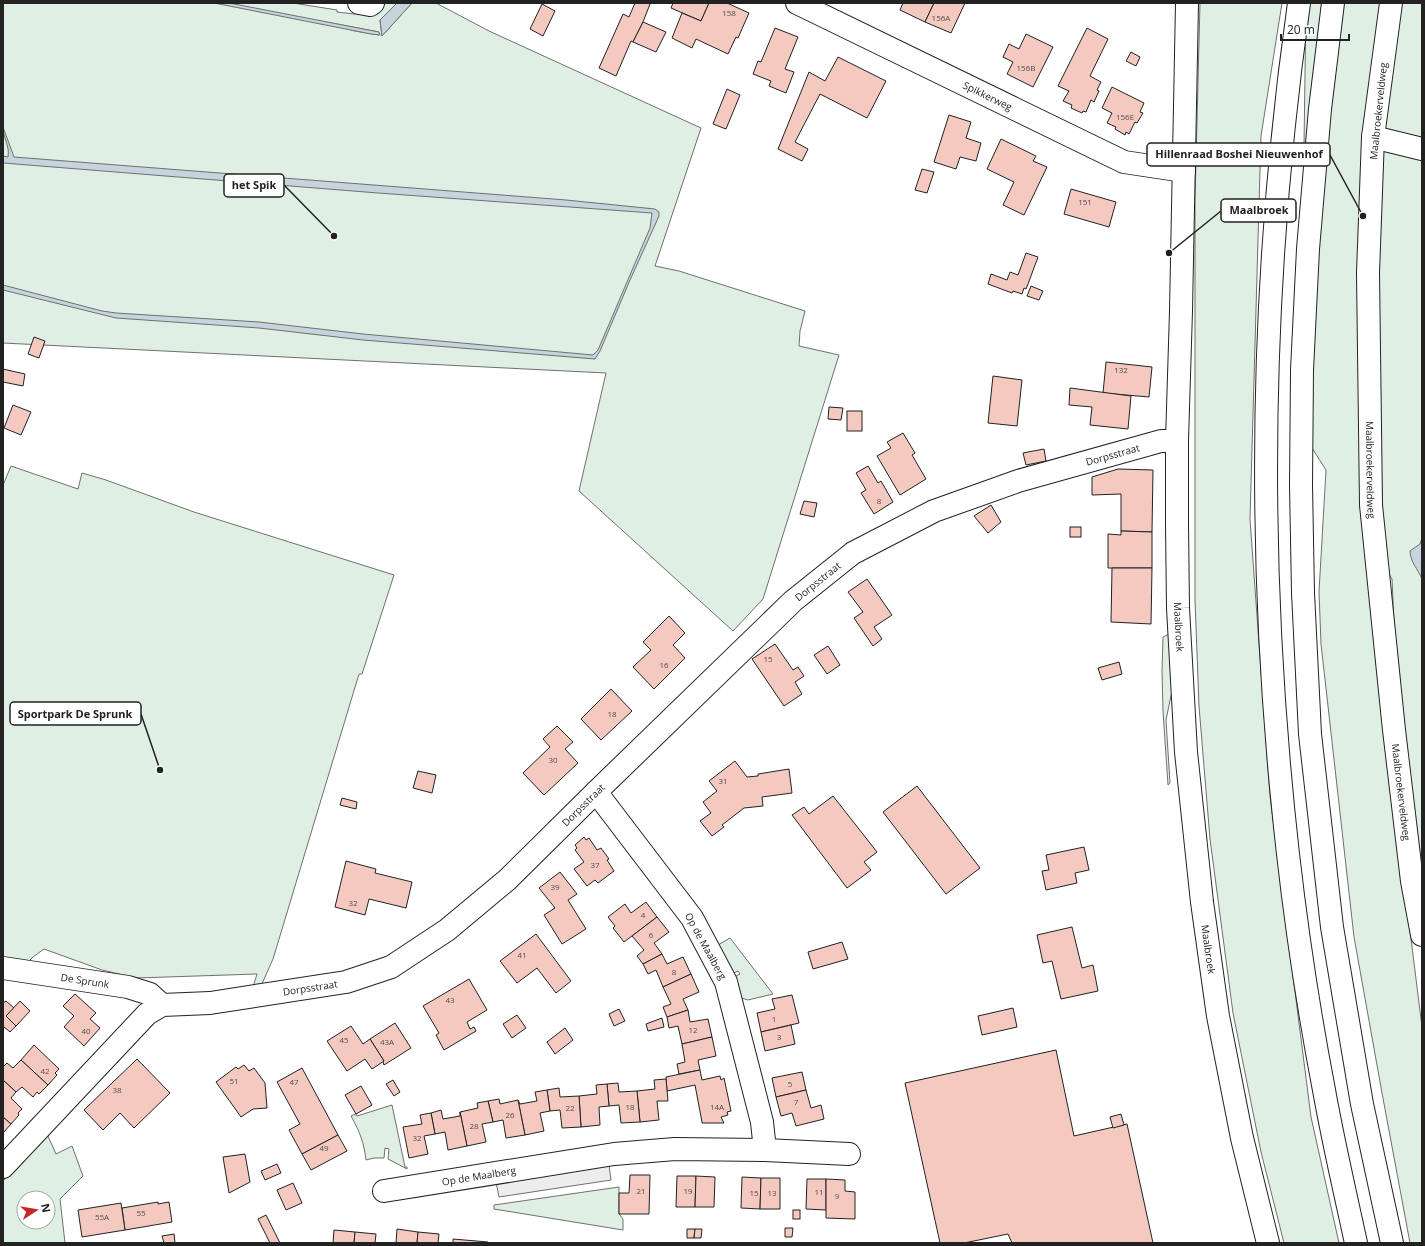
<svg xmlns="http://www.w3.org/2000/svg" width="1425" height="1246" viewBox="0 0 1425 1246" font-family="'Open Sans',sans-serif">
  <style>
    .green { fill: #e0efe3; stroke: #6f6f6f; fill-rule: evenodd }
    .parking { fill: #ededed; stroke: #6f6f6f }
    .water { fill: #c7d3dd; stroke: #6f6f6f }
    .building { fill: #f3c9c0; stroke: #222 }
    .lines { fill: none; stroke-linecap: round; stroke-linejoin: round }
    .minor-casing { stroke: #222; stroke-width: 24 }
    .highway-casing { stroke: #222; stroke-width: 24 }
    .minor { stroke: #fff; stroke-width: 22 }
    .highway { stroke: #fff; stroke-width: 22 }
    .labels { text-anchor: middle; stroke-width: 3; stroke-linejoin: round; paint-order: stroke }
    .number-label { font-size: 8px; fill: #564c4a }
    .street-label { font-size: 10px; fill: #222; stroke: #fff }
    .leader { fill: none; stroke: #222; stroke-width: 1.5 }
    .callout-dot { fill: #222; stroke: #fff; stroke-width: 1.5 }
    .callout { fill: #fff; stroke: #222; stroke-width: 1.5 }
    .callout-label { font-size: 11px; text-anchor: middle; font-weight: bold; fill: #222 }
  </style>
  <rect width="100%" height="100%" fill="#fff"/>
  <g class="green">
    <path d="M3,3H293L337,10V12L354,14L364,13L387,3H397L380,20L382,36L412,3H436L489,31L701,128L655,266L679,271L805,311L800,331L799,346L839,355L763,599L733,631L579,491L606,373L3,343ZM320,21L379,32V35L355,31Z"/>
    <polygon points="1200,3 1282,3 1261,136 1250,519 1270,796 1311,1117 1339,1243 1284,1243 1261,1152 1233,1013 1210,839 1199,706 1195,600 1195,200"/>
    <polygon points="1306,3 1422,3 1422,887 1398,711 1392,579 1375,551 1386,738 1422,1027 1422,1243 1410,1243 1382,1093 1354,937 1321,644 1319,592 1326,470 1300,429"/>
    <polygon points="11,466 78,489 82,473 106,480 194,512 394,575 362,674 359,674 273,959 261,986 253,987 257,974 136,978 102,970 44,949 33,957 25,965 3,962 3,485"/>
    <polygon points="1169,634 1172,691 1166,720 1170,783 1168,785 1163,711 1162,671 1163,637"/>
    <polygon points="730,938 773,994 748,1000 741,998 734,977 740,974 738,971 734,973 731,972 718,945"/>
    <path d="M392,1105L405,1167H407V1169L388,1159L389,1149L385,1148L384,1158H374L366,1160C364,1143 360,1132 351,1116L356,1114L357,1116Z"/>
    <path d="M47,1134L56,1154L72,1146L83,1176L60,1199L65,1243H3V1181ZM24,1198H48V1222H24Z"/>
    <polygon points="619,1187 619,1214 623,1219 623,1230 494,1209 494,1205"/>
  </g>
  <polygon class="parking" points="609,1165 611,1180 499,1197 496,1182"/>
  <g class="water">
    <polygon points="214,3 229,3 379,32 380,35 371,34"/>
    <polygon points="397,3 412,3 382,36 380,20"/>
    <path d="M3,127L14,157L566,200L655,209L659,212V216L630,280L600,351L595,359L363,340L259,328L116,318L3,290V285L102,311L116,313L259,322L363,334L593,355L598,350L650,228L652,213L378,193L3,163V156L8,157C10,146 3,138 3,127Z"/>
    <path d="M1422,538V579C1417,567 1411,564 1410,551L1420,544Z"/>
  </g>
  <g class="building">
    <polygon points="635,3 647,3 650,4 643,22 633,42 631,41 616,76 599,68 623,14 629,17"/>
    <polygon points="673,3 709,3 701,21 671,8"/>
    <polygon points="709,3 727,3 749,13 738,38 736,37 728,54 696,39 692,48 672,38 682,13 701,21"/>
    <polygon points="903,3 934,3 925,22 900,10"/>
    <polygon points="934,3 965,3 951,33 925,22"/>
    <polygon points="542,4 555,11 543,36 530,29"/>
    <polygon points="643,22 666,32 656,52 633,42"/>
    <polygon points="775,28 798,37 785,69 794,72 786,93 769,86 771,81 753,74 758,61 761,62"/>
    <polygon points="1087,28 1108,39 1090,76 1101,82 1097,90 1099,91 1094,102 1091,100 1086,112 1083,111 1082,113 1071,108 1072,105 1063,101 1069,91 1058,86"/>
    <polygon points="1026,34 1053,47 1033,87 1007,74 1013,62 1003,57 1009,44 1019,49"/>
    <polygon points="1131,52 1140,57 1136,66 1126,61"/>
    <polygon points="838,57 886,81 867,118 820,94 795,142 808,149 802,161 778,149 809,72 825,81"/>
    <polygon points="1112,87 1144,103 1140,112 1143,113 1137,123 1135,122 1129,134 1126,132 1125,135 1115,129 1116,127 1107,123 1112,113 1102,108"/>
    <polygon points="727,89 740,95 726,129 713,124"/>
    <polygon points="949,115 971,122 966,138 981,143 976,161 960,157 956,169 934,162"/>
    <polygon points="1001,139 1036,156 1033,161 1047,167 1024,215 1003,205 1014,182 987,169"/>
    <polygon points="922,169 934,172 927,193 915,190"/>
    <polygon points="1071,189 1116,202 1109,227 1064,214"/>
    <polygon points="1026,253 1038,257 1028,284 1026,289 1024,288 1022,294 1013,291 1012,293 988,284 991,274 1007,280 1010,272 1018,275"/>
    <polygon points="1031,286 1043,291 1039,300 1027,296"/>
    <polygon points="34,337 45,341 39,358 28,354"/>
    <polygon points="1106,362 1152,367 1149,397 1103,393"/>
    <polygon points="3,369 25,374 23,386 3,382"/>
    <polygon points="993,376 1022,380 1017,426 988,423"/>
    <polygon points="1070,388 1131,396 1128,429 1090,425 1092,407 1069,405"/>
    <polygon points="13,405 31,412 21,435 4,428"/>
    <polygon points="829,407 843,408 841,420 828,419"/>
    <rect x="847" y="411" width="15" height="20"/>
    <polygon points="903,433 915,453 912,455 926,479 900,495 877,456 891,448 887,442"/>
    <polygon points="1044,449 1046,461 1026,465 1023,453"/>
    <polygon points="868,466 878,483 881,481 893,502 874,514 861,493 866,490 856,473"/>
    <polygon points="1118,469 1153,470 1152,532 1121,531 1121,494 1092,495 1092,477"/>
    <polygon points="804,501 817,503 814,517 800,514"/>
    <polygon points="991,505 1001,522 988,533 974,516"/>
    <rect x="1070" y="527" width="11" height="10"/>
    <polygon points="1121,531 1152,532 1152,568 1108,568 1108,534 1121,535"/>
    <polygon points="1112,568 1152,568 1151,624 1111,622"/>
    <polygon points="867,579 892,615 874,627 882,639 873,646 854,618 863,612 848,592"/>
    <polygon points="669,616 685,633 673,645 685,658 654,689 633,667 651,650 643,642"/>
    <polygon points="775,644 793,670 798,667 804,676 795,682 802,694 784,706 752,659"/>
    <polygon points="828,646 840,665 827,674 814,655"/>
    <polygon points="1119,662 1122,674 1102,680 1098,668"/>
    <polygon points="611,689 632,711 601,740 581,719"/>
    <polygon points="557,726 573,742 565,749 578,763 544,795 523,773 550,747 543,739"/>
    <polygon points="735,761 747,777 758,776 758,774 789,769 792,793 762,797 763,806 744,808 722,825 724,827 712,836 700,821 711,813 703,802 717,791 709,781"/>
    <polygon points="418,771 436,775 432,793 413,788"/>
    <polygon points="917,786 980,868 946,894 883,812"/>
    <polygon points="833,796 877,852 864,862 871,870 847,888 792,815 804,807 809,814"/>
    <polygon points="342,798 357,802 356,809 340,805"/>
    <polygon points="584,837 586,840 589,838 597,850 601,848 609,859 607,860 614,871 598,883 595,880 587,886 574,869 584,862 575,850 577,848 575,845"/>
    <polygon points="1084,847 1089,870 1075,873 1077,883 1046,890 1042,871 1049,870 1046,855"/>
    <polygon points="346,861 376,869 375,873 412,882 406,908 369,899 365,915 335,907"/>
    <polygon points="560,872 577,894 568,900 586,929 562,944 544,915 555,908 539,888"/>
    <polygon points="646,902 657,917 624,942 613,928 615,926 608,917 625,904 631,913"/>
    <polygon points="657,917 669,932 654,943 662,954 643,964 637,956 644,950 632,936"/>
    <polygon points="1072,927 1082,968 1093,965 1098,991 1061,999 1052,961 1043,963 1037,935"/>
    <polygon points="536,934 571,981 556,993 537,968 517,983 500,961"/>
    <polygon points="842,942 848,959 813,969 808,952"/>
    <polygon points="662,954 667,964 683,957 691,974 663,987 656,970 648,974 643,964"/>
    <polygon points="691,974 699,992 683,999 688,1010 667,1017 663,1007 671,1004 663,987"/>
    <polygon points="469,979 487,1010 467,1022 470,1029 474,1027 476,1031 444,1050 436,1035 439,1033 423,1006"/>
    <polygon points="75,994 96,1013 90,1019 100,1028 84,1046 64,1027 74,1016 63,1006"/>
    <polygon points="792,995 799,1023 761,1032 757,1013 775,1009 772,999"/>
    <polygon points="6,1001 14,1008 6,1016 16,1026 10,1032 3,1026 3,1003"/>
    <polygon points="20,1001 30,1011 16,1026 6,1016"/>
    <polygon points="1013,1008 1017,1027 982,1035 978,1016"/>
    <polygon points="619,1009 625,1021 614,1026 609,1014"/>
    <polygon points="688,1010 690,1022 708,1019 712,1037 682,1044 678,1026 669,1028 667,1017"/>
    <polygon points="517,1015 526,1028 512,1038 503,1024"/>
    <polygon points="662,1018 664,1027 648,1031 646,1024"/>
    <polygon points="395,1023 411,1048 384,1065 383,1062 384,1061 370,1039"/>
    <polygon points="791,1025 795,1044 765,1051 761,1032"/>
    <polygon points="351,1026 363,1044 370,1039 384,1061 372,1069 365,1059 347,1071 327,1041"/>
    <polygon points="565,1028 573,1040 555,1054 547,1042"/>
    <polygon points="712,1037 716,1056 698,1060 700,1070 679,1074 677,1064 685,1062 682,1044"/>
    <polygon points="34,1045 59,1069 55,1073 57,1075 48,1085 21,1060"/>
    <polygon points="1056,1050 1074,1136 1127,1124 1153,1243 1012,1243 1008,1234 964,1243 940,1243 905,1083"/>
    <polygon points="137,1059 170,1093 134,1128 120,1113 103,1130 84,1110"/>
    <polygon points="21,1060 48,1085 39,1094 37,1092 33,1097 22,1087 16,1092 3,1080 3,1067 7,1063 13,1068"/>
    <polygon points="244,1065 249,1071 254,1068 265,1083 267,1108 253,1109 241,1117 216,1082 236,1067 238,1069"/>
    <polygon points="302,1068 338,1135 302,1154 289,1130 300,1124 277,1082"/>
    <polygon points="700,1070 702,1080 720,1076 721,1080 724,1078 731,1111 727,1112 728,1115 721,1117 724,1123 702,1123 702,1122 695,1085 667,1091 666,1077"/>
    <polygon points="802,1072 806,1090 776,1097 772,1078"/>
    <polygon points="666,1079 668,1101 657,1101 659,1120 640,1122 637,1091 655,1089 654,1080"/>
    <polygon points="3,1080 16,1092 11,1098 22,1109 18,1113 19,1115 11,1124 3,1117"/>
    <polygon points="393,1080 400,1092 394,1096 386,1084"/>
    <polygon points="618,1083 619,1092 637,1091 640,1122 621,1123 619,1105 609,1106 607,1084"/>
    <polygon points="607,1084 609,1106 599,1107 600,1125 581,1127 579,1096 597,1094 596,1085"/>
    <polygon points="361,1086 372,1105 356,1114 345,1095"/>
    <polygon points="559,1088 560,1097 579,1096 581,1127 562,1128 560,1110 550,1111 547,1090"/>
    <polygon points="547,1090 550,1111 540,1113 544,1131 525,1135 518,1100 520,1104 537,1101 535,1092"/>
    <polygon points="806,1090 811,1108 821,1105 824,1119 796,1126 792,1113 781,1116 776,1097"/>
    <polygon points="499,1099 500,1104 518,1100 525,1135 506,1138 503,1120 493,1122 488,1101"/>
    <polygon points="488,1101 493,1122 482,1124 486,1142 467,1146 460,1112 478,1108 477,1103"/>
    <polygon points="441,1110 443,1119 460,1116 460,1112 467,1146 448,1150 445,1132 435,1134 431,1113"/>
    <polygon points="431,1113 435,1134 424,1136 428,1154 409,1158 403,1127 422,1124 420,1115"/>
    <polygon points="1121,1114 1124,1125 1113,1128 1110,1117"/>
    <polygon points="3,1117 11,1124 3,1133"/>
    <polygon points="338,1135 347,1151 311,1170 302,1154"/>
    <polygon points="245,1154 250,1182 229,1193 223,1157"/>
    <polygon points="277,1164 281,1173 265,1180 261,1171"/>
    <polygon points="630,1175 650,1175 649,1214 619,1214 619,1193 629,1193"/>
    <polygon points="677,1176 696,1176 695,1207 676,1207"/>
    <polygon points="696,1176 715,1177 714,1207 695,1207"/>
    <polygon points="742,1177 761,1178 760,1209 741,1208"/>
    <polygon points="761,1178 780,1178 780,1209 760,1209"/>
    <polygon points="807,1179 826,1179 826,1210 806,1209"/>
    <polygon points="826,1179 845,1180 845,1191 855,1192 855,1219 826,1218"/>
    <polygon points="293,1183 302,1203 286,1210 277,1190"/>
    <polygon points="158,1202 158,1204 169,1202 172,1222 125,1230 122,1208"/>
    <polygon points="121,1203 125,1230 82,1237 78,1210"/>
    <rect x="793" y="1210" width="7" height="9"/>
    <polygon points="266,1215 280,1243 270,1243 258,1219"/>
    <polygon points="785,1228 793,1228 792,1237 785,1237"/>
    <polygon points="397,1229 418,1232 417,1243 396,1243"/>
    <polygon points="687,1229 695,1229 694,1238 687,1238"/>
    <polygon points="695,1229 702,1229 701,1238 694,1238"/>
    <polygon points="334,1230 355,1232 354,1243 333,1243"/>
    <polygon points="355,1232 376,1234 375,1243 354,1243"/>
    <polygon points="418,1232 439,1234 438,1243 417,1243"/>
    <polygon points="174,1234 175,1243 164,1243 162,1236"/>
    <polygon points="453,1239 488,1242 488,1243 453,1243"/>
  </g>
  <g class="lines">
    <g class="minor-casing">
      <g id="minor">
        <polyline points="359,3 370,5 373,3"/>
        <path id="s1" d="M797,3L1124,162L1184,171"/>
        <path id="s2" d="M1187,3L1181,311L1177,441V524L1178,608L1186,752L1202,902L1218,1016L1242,1138L1268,1243"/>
        <path id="s3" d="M1391,3L1373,137L1368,273L1371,505L1394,730L1412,881L1422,935"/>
        <polyline points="1373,137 1422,149"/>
        <path id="s4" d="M3,968L128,987L150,994L162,1005"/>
        <polyline points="765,1150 849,1154"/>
        <path id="s5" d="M3,1167L147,1014L162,1005L210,1003L346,982L391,967L447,930L507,880L596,792L793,601L853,553L934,511L1018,481L1161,441H1177"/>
        <path id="s6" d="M384,1191L614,1154L675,1149L765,1150L762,1122L726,982L692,918L596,792"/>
      </g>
    </g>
    <g class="highway-casing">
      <g id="highway">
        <path d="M1299,3C1259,284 1256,572 1288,854C1297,933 1309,1012 1324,1090C1333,1141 1345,1192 1356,1243"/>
        <polyline points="1333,3 1320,109 1308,249 1302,370 1301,485 1303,593 1310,734 1332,927 1362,1104 1392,1243"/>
      </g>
    </g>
    <use href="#minor" class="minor"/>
    <use href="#highway" class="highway"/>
  </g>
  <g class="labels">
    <g class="number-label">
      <text x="729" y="16">158</text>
      <text x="941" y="21">156A</text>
      <text x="1026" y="71">156B</text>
      <text x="1125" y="120">156E</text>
      <text x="1085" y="205">151</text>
      <text x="1121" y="373">132</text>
      <text x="879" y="504">8</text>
      <text x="768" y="662">15</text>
      <text x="664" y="668">16</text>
      <text x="612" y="717">18</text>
      <text x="553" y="763">30</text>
      <text x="723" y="784">31</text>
      <text x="595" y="868">37</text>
      <text x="555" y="890">39</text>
      <text x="353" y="906">32</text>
      <text x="643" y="918">4</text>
      <text x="651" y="938">6</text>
      <text x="522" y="958">41</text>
      <text x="674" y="975">8</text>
      <text x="450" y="1003">43</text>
      <text x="774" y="1022">1</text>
      <text x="693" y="1033">12</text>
      <text x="86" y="1034">40</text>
      <text x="779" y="1040">3</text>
      <text x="344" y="1043">45</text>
      <text x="387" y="1045">43A</text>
      <text x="45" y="1074">42</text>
      <text x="234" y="1084">51</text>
      <text x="294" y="1085">47</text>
      <text x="790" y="1087">5</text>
      <text x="117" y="1093">38</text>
      <text x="796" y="1105">7</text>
      <text x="630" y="1110">18</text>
      <text x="717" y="1110">14A</text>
      <text x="570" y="1111">22</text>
      <text x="510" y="1118">26</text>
      <text x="474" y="1129">28</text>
      <text x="417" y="1141">32</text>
      <text x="324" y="1151">49</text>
      <text x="641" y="1194">21</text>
      <text x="688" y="1194">19</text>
      <text x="819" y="1195">11</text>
      <text x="754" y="1196">15</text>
      <text x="772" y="1196">13</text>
      <text x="837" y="1199">9</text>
      <text x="141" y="1216">55</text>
      <text x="102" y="1220">55A</text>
    </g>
    <g class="street-label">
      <text dy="4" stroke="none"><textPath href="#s1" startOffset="212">Spikkerweg</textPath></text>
      <text transform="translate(1378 111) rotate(-84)" y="4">Maalbroekerveldweg</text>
      <text dy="4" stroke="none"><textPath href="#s5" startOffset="1361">Dorpsstraat</textPath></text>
      <text dy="4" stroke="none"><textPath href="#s3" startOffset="468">Maalbroekerveldweg</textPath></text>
      <text dy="4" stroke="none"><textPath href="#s5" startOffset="1037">Dorpsstraat</textPath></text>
      <text dy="4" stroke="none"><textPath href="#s2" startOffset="624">Maalbroek</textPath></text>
      <text dy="4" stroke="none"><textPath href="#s3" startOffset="792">Maalbroekerveldweg</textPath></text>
      <text dy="4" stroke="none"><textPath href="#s5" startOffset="713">Dorpsstraat</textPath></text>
      <text transform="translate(706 946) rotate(61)" y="4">Op de Maalberg</text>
      <text dy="4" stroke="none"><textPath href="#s2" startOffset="948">Maalbroek</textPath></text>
      <text dy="4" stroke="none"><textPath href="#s4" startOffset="83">De Sprunk</textPath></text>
      <text dy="4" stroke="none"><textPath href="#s5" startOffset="377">Dorpsstraat</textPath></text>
      <text dy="4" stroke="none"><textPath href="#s6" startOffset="96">Op de Maalberg</textPath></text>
    </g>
  </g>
  <path class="leader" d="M1363 216L1330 155M334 236L284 185M1169 253L1221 211M160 770L141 714"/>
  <g class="callout-dot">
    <circle cx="1363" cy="216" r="4"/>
    <circle cx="334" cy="236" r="4"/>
    <circle cx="1169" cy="253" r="4"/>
    <circle cx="160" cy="770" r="4"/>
  </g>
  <g class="callout">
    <rect x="1147" y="143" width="183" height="23" rx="4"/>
    <rect x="224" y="174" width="60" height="23" rx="4"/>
    <rect x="1221" y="199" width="75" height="23" rx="4"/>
    <rect x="10" y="702" width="131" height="23" rx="4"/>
  </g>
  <g class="callout-label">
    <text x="1239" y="158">Hillenraad Boshei Nieuwenhof</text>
    <text x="254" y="189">het Spik</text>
    <text x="1259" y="214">Maalbroek</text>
    <text x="75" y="718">Sportpark De Sprunk</text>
  </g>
  <rect width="1425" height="1246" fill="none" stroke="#222222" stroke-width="8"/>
  <g transform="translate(36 1210) rotate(78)"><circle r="19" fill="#ffffff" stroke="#a7a7a7"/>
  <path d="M0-3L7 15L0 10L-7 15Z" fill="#c62828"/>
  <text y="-6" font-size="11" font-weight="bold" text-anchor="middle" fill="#222222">N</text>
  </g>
  <path d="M1281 34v6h68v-6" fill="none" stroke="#222222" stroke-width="2"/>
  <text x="1287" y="34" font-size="12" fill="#222222" stroke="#ffffff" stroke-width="3" paint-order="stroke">20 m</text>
</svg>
